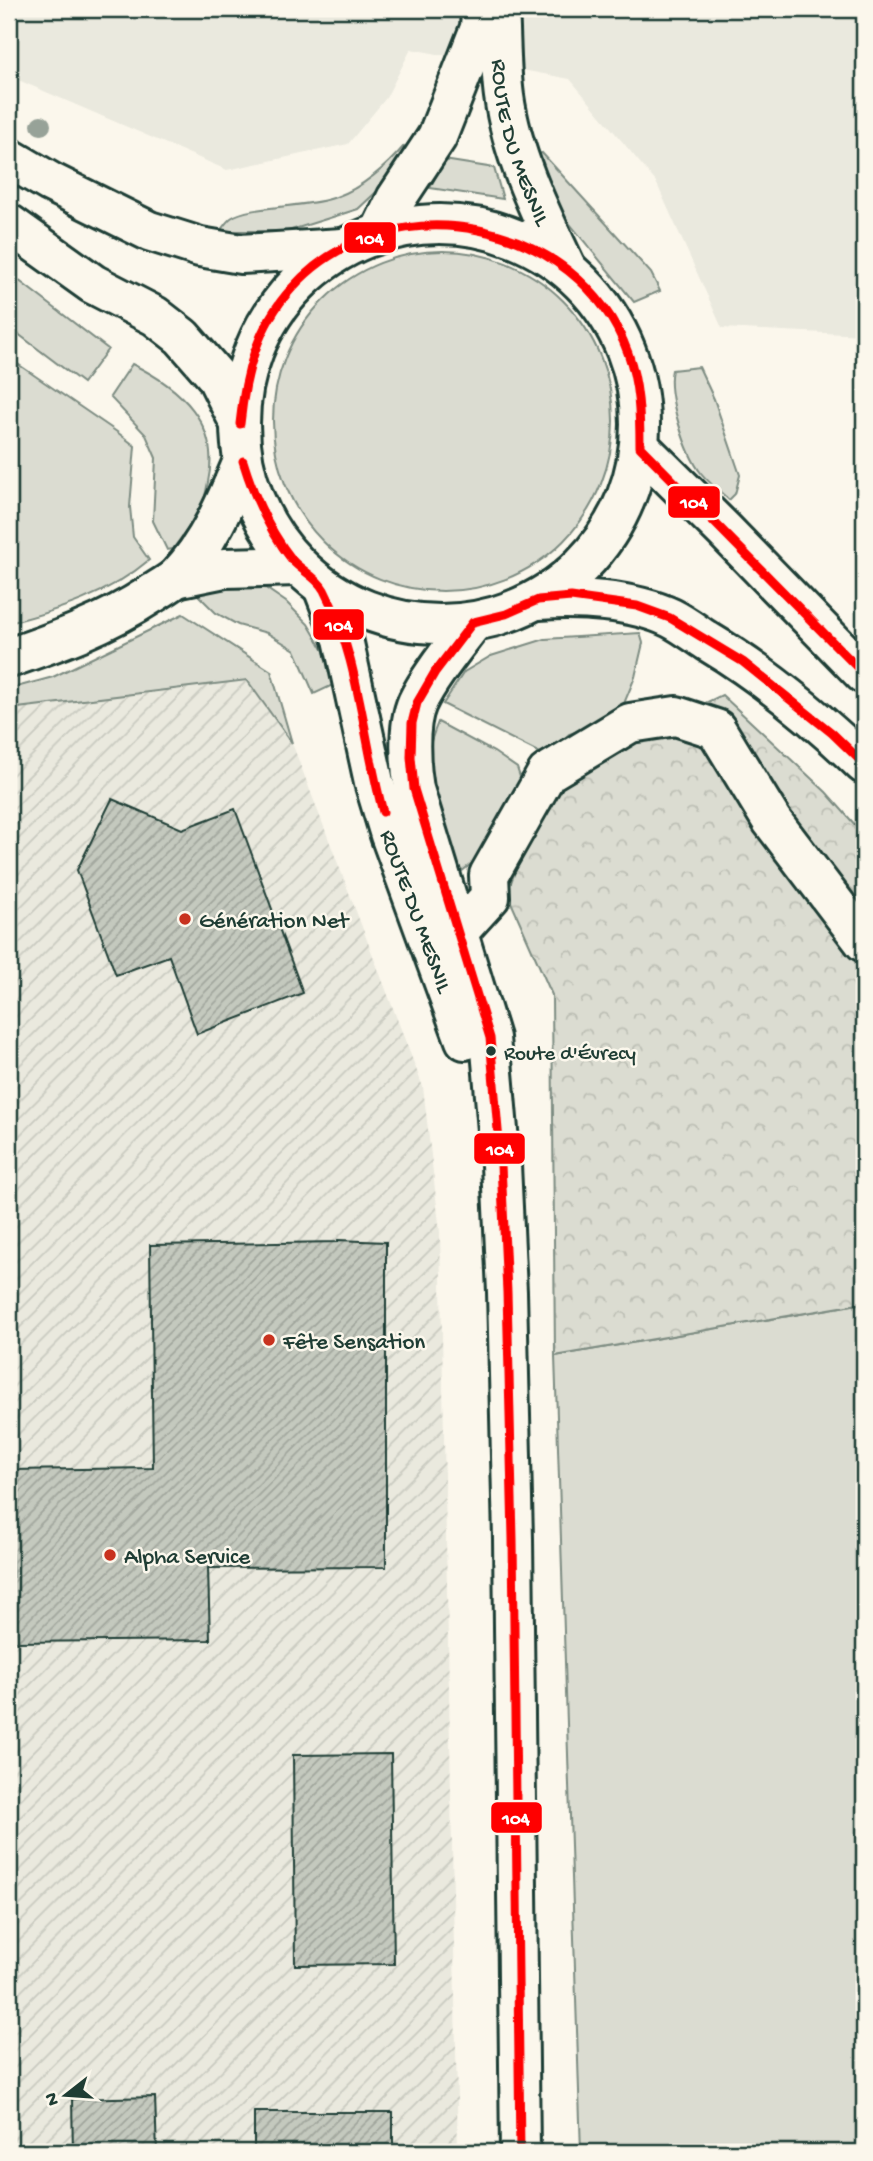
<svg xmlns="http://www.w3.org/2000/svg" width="873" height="2161" viewBox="0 0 873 2161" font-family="'Gochi Hand',sans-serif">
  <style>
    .built { fill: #eae9de }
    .industrial { fill: url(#industrial-furrows) }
    .green { fill: #dbdcd1; stroke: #7d8c82; stroke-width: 2 }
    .forest { fill: url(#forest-crowns); stroke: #7d8c82; stroke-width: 2 }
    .building { fill: url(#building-hatch); stroke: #1f3d34; stroke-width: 2 }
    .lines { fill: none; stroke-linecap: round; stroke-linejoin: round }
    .minor-casing { stroke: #1f3d34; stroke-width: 44 }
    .tertiary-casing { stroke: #1f3d34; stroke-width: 44 }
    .secondary-casing { stroke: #1f3d34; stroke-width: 44 }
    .minor { stroke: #fbf7ec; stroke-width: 38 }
    .tertiary { stroke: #fbf7ec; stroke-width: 38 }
    .secondary { stroke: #fbf7ec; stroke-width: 38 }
    .bus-1-casing { stroke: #fbf7ec; stroke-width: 14 }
    .bus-1 { stroke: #f00; stroke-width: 9 }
    .tree { fill: #97a298 }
    .poi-dot { fill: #c8321e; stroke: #fbf7ec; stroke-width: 2.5 }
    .bus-dot { fill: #1f3d34; stroke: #fbf7ec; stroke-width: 2.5 }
    .labels { text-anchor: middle; stroke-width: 5; stroke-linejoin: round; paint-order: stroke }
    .bus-label { font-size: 21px; fill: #1f3d34; stroke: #fbf7ec; text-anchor: start }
    .street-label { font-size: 23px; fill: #1f3d34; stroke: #fbf7ec }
    .poi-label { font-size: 23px; fill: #1f3d34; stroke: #fbf7ec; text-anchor: start }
    .line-badge { stroke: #fbf7ec; stroke-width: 2.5 }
    .badge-label { font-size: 19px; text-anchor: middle; font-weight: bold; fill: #fff }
  </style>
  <defs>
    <pattern id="industrial-furrows" width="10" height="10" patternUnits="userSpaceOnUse" patternTransform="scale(1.75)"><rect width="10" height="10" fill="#eae9de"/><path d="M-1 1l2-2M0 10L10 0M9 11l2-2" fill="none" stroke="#c8c9bf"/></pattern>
    <pattern id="forest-crowns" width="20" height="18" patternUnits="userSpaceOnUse" patternTransform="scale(1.75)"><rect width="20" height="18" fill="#dbdcd1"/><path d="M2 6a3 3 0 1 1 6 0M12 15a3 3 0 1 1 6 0" fill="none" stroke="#bcbeb4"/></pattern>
    <pattern id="building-hatch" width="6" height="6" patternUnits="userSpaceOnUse" patternTransform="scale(1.75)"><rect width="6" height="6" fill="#c4c9be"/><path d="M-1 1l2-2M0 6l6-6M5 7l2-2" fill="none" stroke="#9fa49b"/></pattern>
  </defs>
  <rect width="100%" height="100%" fill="#fbf7ec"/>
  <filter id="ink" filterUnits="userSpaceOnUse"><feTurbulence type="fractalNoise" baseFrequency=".0143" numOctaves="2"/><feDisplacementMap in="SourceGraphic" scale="14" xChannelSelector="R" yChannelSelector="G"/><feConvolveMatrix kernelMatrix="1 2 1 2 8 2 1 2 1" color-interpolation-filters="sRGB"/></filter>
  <g filter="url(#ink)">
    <polygon class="built" points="9,9 864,9 864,335 722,328 656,182 570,79 411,49 386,98 348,144 227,170 9,76"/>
    <polygon class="industrial" points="247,680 292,743 423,1087 440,1232 458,2152 9,2152 9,709"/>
    <g class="green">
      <path d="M404,146L411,154L386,183L358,209L288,231H220C223,227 227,221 231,218C249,205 309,208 336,197C362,188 387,166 404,146Z"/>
      <polygon points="542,153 651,273 660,291 634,302 565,218 547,191 533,156"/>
      <polygon points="444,160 494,168 503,199 430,188"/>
      <circle cx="443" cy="421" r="170"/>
      <polygon points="9,273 108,349 83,383 9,327"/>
      <path d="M9,358L117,432L135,446L130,507L133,537L149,560C109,594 60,610 9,623Z"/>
      <path d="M132,364C180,387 221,424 208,482C206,490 205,501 201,508C194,522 182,536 173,549L167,550L153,521L156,458L146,435L110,397Z"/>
      <path d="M699,367L714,399L740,475L735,494L729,500C720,491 709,483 701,473C686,454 666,394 672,370Z"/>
      <polygon points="231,586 264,587 286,602 308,624 324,651 333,685 314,694 295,650 267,633 238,625 216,613 196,593"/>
      <polygon points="183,614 271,671 292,743 247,680 9,709 9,689 53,677"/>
      <polygon points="640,633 643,643 635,677 623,706 604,722 569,734 546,756 443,704 464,672 491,656 545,639"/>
      <path d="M438,722L494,752L517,768L522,783L488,850L461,872C444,846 423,785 428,753C430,743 434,732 438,722Z"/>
      <polygon points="864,1303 864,2152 581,2152 555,1356"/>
    </g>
    <polygon class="forest" points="722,695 826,792 864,835 864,1303 555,1356 552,995 507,893 534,822 579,764"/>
    <g class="building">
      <polygon points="112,799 182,829 235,809 303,993 197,1034 169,956 116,975 77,870"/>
      <polygon points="338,1240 386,1242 386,1567 208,1568 210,1640 14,1642 10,1470 153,1468 150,1245 338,1242"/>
      <polygon points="391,1754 394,1964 295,1965 293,1755"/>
      <polygon points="155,2097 157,2152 73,2152 72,2099"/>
      <rect x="254" y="2112" width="139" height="40"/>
    </g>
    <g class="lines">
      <g class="minor-casing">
        <g id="minor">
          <polyline points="176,578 225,568 298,566"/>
          <path d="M9,658C58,641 106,624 150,595C159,589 169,584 177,577C208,545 226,502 243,461"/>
          <polyline points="431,941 459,931 490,897 489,875 547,773 630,723 676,716 716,729 772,821 864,942"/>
        </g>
      </g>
      <g class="tertiary-casing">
        <g id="tertiary">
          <path id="s1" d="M499,9C501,37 500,67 504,96C512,156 541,214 567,269"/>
          <polyline points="380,232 396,199 437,137 480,28 481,9"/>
        </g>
      </g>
      <g class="secondary-casing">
        <g id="secondary">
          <polyline points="9,158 50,182 149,231 200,247 241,254 343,248"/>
          <circle cx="440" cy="424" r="200"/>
          <polyline points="9,224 93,284 155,316 182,337 216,376 240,424"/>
          <polyline points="640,447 724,530 864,674"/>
          <path id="s2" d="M323,587L343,639L374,782L390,835L465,1040"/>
          <path d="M538,600C579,597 633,600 671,618C683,624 695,633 707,641C764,675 816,718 864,764"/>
          <path d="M473,622C455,646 429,677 417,703C407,726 410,765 414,789L490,1038L501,1165L507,1292L513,1539L520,2152"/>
        </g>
      </g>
      <use href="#minor" class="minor"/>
      <use href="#tertiary" class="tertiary"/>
      <use href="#secondary" class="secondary"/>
      <g class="bus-1-casing">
        <g id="bus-1">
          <path d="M240,424C245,374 257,326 292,288C388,181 579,218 628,353C639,384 640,415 640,447L864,674"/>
          <path d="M243,461C254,497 269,531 293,561C302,571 317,577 324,590C359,657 363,739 383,812"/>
          <polyline points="520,2152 513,1539 507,1292 501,1165 490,1038 414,789 411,757 412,723 417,703 435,672 473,622 506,614 538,600 571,597 637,606 670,618 743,662 832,733 864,764"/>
        </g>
      </g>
      <use href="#bus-1" class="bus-1"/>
    </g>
    <circle class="tree" cx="41" cy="125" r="10"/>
  </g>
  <g class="poi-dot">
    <circle cx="185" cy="919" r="7"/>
    <circle cx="269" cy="1340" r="7"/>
    <circle cx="110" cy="1555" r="7"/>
  </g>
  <circle class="bus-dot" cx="491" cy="1051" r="6"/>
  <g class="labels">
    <g class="bus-label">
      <text x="504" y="1059">Route d'Évrecy</text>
    </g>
    <g class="street-label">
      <text dy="8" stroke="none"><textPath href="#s1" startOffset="136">ROUTE DU MESNIL</textPath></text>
      <text dy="8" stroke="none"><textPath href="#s2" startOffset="338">ROUTE DU MESNIL</textPath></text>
    </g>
    <g class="poi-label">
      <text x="199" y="927">Génération Net</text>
      <text x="283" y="1348">Fête Sensation</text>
      <text x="124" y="1563">Alpha Service</text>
    </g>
  </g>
  <g class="line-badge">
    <rect x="343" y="221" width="54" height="33" rx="7" fill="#f00"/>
    <rect x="667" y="485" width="54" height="34" rx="7" fill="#f00"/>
    <rect x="312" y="608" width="53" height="33" rx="7" fill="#f00"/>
    <rect x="473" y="1132" width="53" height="33" rx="7" fill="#f00"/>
    <rect x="490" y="1801" width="53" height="33" rx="7" fill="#f00"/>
  </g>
  <g class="badge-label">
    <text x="370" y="244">104</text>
    <text x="694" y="508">104</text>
    <text x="339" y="631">104</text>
    <text x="500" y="1155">104</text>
    <text x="516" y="1824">104</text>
  </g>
  <rect width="873" height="2161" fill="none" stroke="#fbf7ec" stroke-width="35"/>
  <rect x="18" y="18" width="838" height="2126" fill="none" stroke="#1f3d34" stroke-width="2.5" filter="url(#ink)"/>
  <g transform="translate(66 2095) rotate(253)" stroke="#fbf7ec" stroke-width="5" paint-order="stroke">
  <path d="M0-5L12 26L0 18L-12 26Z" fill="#1f3d34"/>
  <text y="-10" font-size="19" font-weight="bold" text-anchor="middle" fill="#1f3d34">N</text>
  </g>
</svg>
